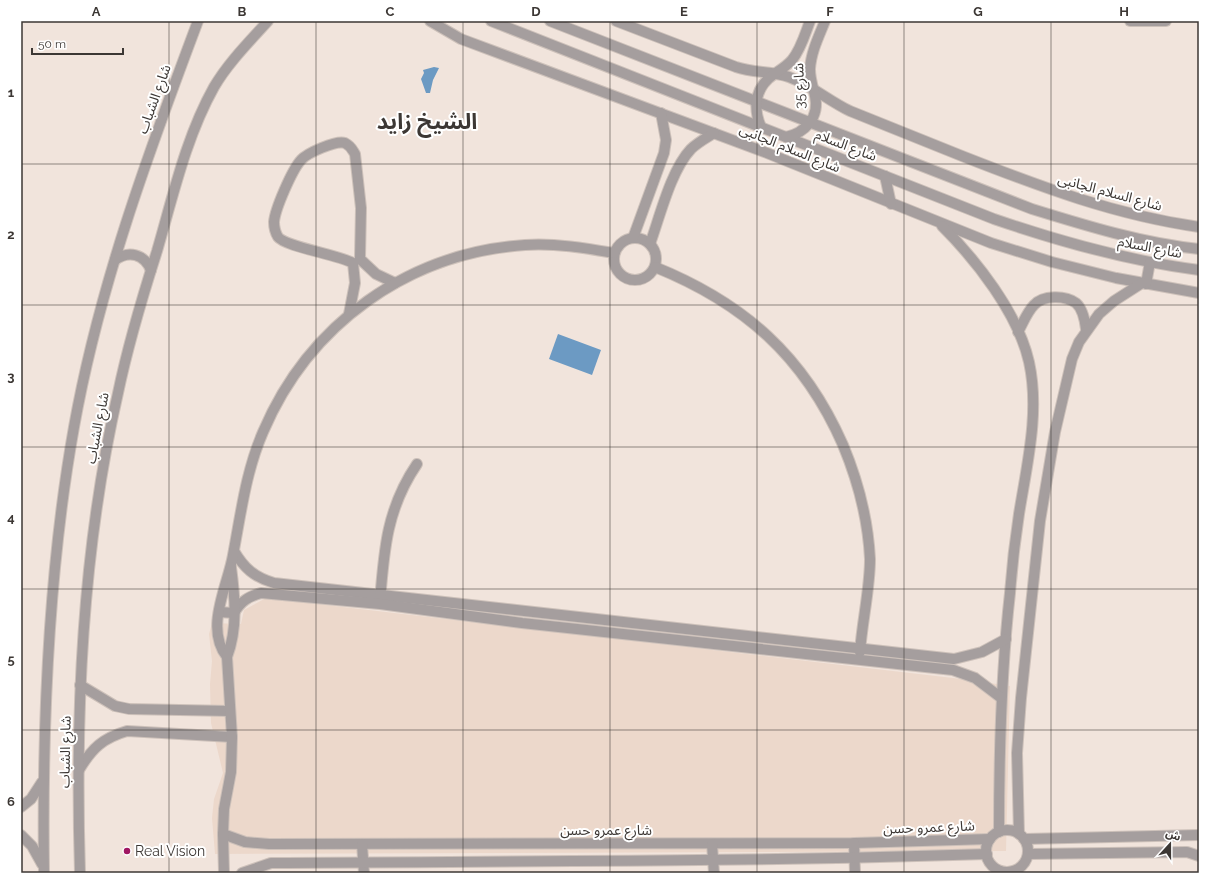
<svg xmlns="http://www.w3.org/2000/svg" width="1220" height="894" viewBox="0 0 1220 894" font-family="Raleway,'Noto Sans Arabic',sans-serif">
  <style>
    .built { fill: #ecd8cb }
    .water { fill: #6c9ac3 }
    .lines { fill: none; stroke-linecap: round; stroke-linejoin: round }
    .minor-casing { stroke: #cdc1ba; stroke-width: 12 }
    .minor { stroke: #a59e9e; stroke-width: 10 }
    .grid { fill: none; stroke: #3c3734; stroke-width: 1; stroke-opacity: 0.55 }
    .poi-dot { fill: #a01662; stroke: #fff; stroke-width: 1.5 }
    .labels { text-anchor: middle; stroke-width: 4; stroke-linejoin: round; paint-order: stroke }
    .street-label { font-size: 14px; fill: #3c3734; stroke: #fff }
    .poi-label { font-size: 14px; fill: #3c3734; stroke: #fff; text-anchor: start }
    .town-label { font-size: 22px; font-weight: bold; fill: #3c3734; stroke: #fff }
    .neatline { fill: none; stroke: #3c3734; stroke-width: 1.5 }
    .grid-label { font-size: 13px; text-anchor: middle; font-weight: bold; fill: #3c3734 }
  </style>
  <rect width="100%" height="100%" fill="#f1e4dc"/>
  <polygon class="built" points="266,598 970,680 1010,686 1006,851 215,854 212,818 214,799 223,773 211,723 210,684 212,661 209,634 212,623 241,624 244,610"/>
  <g class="water">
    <polygon points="434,67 439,68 433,80 430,93 426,93 421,79 424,73 423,70"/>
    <polygon points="558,334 601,350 592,375 549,359"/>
  </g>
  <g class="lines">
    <g class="minor-casing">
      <g id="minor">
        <polyline points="430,21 461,39 767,153 991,243 1052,262 1116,278 1199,293"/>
        <path d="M491,21L994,219C1061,242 1129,261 1199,270"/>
        <path d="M550,21L1032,209C1087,226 1142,243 1199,249"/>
        <path d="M616,21L736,67C753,73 772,71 789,77C811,85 829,101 850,111C887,126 925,141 962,156C1041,187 1115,215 1199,227"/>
        <polyline points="1130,21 1166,21"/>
        <path d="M761,127C754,111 754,92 768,79C776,72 785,68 792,60C801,49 805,34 810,21"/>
        <path d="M786,137C805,133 820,117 815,96C813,87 810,79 810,69C811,52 819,36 825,21"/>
        <polyline points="885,176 891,204"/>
        <path d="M942,226C976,260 1018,313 1029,362C1040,412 1027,464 1019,514C1015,540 1012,566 1010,593C1001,673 999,752 999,832"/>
        <circle cx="635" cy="259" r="21"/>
        <polyline points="633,238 664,153 666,140 661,113"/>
        <path d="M650,244C660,216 671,170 691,149C697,143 706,138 714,133"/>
        <path d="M115,260C129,250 144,254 151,270"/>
        <path d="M655,267C744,303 804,356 843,445C858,481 868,519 870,559C870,589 862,622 860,652"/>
        <polyline points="1146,284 1150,262"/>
        <path d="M349,314L355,283L353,263C336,254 286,247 278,237C275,232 274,228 274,222C275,209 292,170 301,160C307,153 336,140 345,143C351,146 352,149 355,154L361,208L360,259L376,274L395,283"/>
        <path d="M1018,332C1023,323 1027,312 1034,305C1043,295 1065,295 1076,303C1083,309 1085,321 1086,329"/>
        <path d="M234,551C244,568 254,577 274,583L954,659L982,652L1006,639"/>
        <path d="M380,601C384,549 387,508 417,464"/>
        <path d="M219,612L234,613C241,601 248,597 261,593L380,604L522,623L953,670L975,678L1000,697"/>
        <path d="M227,657C204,628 228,585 233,555C241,513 246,471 263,432C309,324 408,253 525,245C555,243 585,248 614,253"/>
        <polyline points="80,685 115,706 129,709 230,711"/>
        <path d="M79,770C92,748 103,738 127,731L232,737"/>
        <polyline points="21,807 31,799 42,782"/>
        <circle cx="1007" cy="851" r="21"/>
        <polyline points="223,834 245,842 269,844 854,843 990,839"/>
        <polyline points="1019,834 1017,753 1021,698 1040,521 1055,432 1072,359 1079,342 1099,314 1114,301 1142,283"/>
        <polyline points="21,835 32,846 42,864"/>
        <polyline points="1024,839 1199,835"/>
        <polyline points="854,843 855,873"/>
        <polyline points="362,844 364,873"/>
        <polyline points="712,844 714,873"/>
        <polyline points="1028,854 1187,852 1199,856"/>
        <path d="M44,873C42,726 48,572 74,427C99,287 148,154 198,21"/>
        <path d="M80,873C75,713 82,550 118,393C128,345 142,298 157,251C173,196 186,137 214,87C228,63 249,42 268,21"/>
        <path d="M224,873L223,834L224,809L231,772L232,737L227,657C238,628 235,597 231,567"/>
        <path d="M242,873L271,863C510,861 748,862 987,854"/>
      </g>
    </g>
    <use href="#minor" class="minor"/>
  </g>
  <path class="grid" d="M169,21V873M316,21V873M463,21V873M610,21V873M757,21V873M904,21V873M1051,21V873M21,164H1199M21,305H1199M21,447H1199M21,589H1199M21,730H1199"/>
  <circle class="poi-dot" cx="127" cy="851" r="4"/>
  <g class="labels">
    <g class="street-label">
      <text transform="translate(799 86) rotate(-92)" y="5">شارع 35</text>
      <text transform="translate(154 99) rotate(-70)" y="5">شارع الشباب</text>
      <text transform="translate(846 145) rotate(21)" y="5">شارع السلام</text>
      <text transform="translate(790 148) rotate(22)" y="5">شارع السلام الجانبى</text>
      <text transform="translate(1110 192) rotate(15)" y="5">شارع السلام الجانبى</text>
      <text transform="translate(1150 247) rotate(11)" y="5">شارع السلام</text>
      <text transform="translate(97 428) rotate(-79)" y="5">شارع الشباب</text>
      <text transform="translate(65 752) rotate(-89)" y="5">شارع الشباب</text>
      <text transform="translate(929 827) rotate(-2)" y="5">شارع عمرو حسن</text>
      <text x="606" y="835">شارع عمرو حسن</text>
    </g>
    <g class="poi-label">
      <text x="135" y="856">Real Vision</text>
    </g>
    <g class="town-label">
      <text x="427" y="129">الشيخ زايد</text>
    </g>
  </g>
  <rect width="1220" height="894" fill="none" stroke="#ffffff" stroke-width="44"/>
  <g transform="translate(1170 844) rotate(21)" stroke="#ffffff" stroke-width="3" paint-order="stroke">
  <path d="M0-3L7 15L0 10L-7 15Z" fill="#3c3734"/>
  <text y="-6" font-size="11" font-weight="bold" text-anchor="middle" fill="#3c3734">ش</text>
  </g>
  <path d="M32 48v6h91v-6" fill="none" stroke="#3c3734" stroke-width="2"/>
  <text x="38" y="48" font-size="12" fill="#3c3734" stroke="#ffffff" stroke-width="3" paint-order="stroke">50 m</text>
  <rect x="22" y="22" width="1176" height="850" class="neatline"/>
  <g class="grid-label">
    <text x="96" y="16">A</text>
    <text x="242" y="16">B</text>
    <text x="390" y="16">C</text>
    <text x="536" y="16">D</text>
    <text x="684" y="16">E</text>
    <text x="830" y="16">F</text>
    <text x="978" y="16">G</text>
    <text x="1124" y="16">H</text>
    <text x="11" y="97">1</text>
    <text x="11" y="239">2</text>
    <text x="11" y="381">3</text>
    <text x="11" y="522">4</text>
    <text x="11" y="664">5</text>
    <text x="11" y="806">6</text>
  </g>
</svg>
